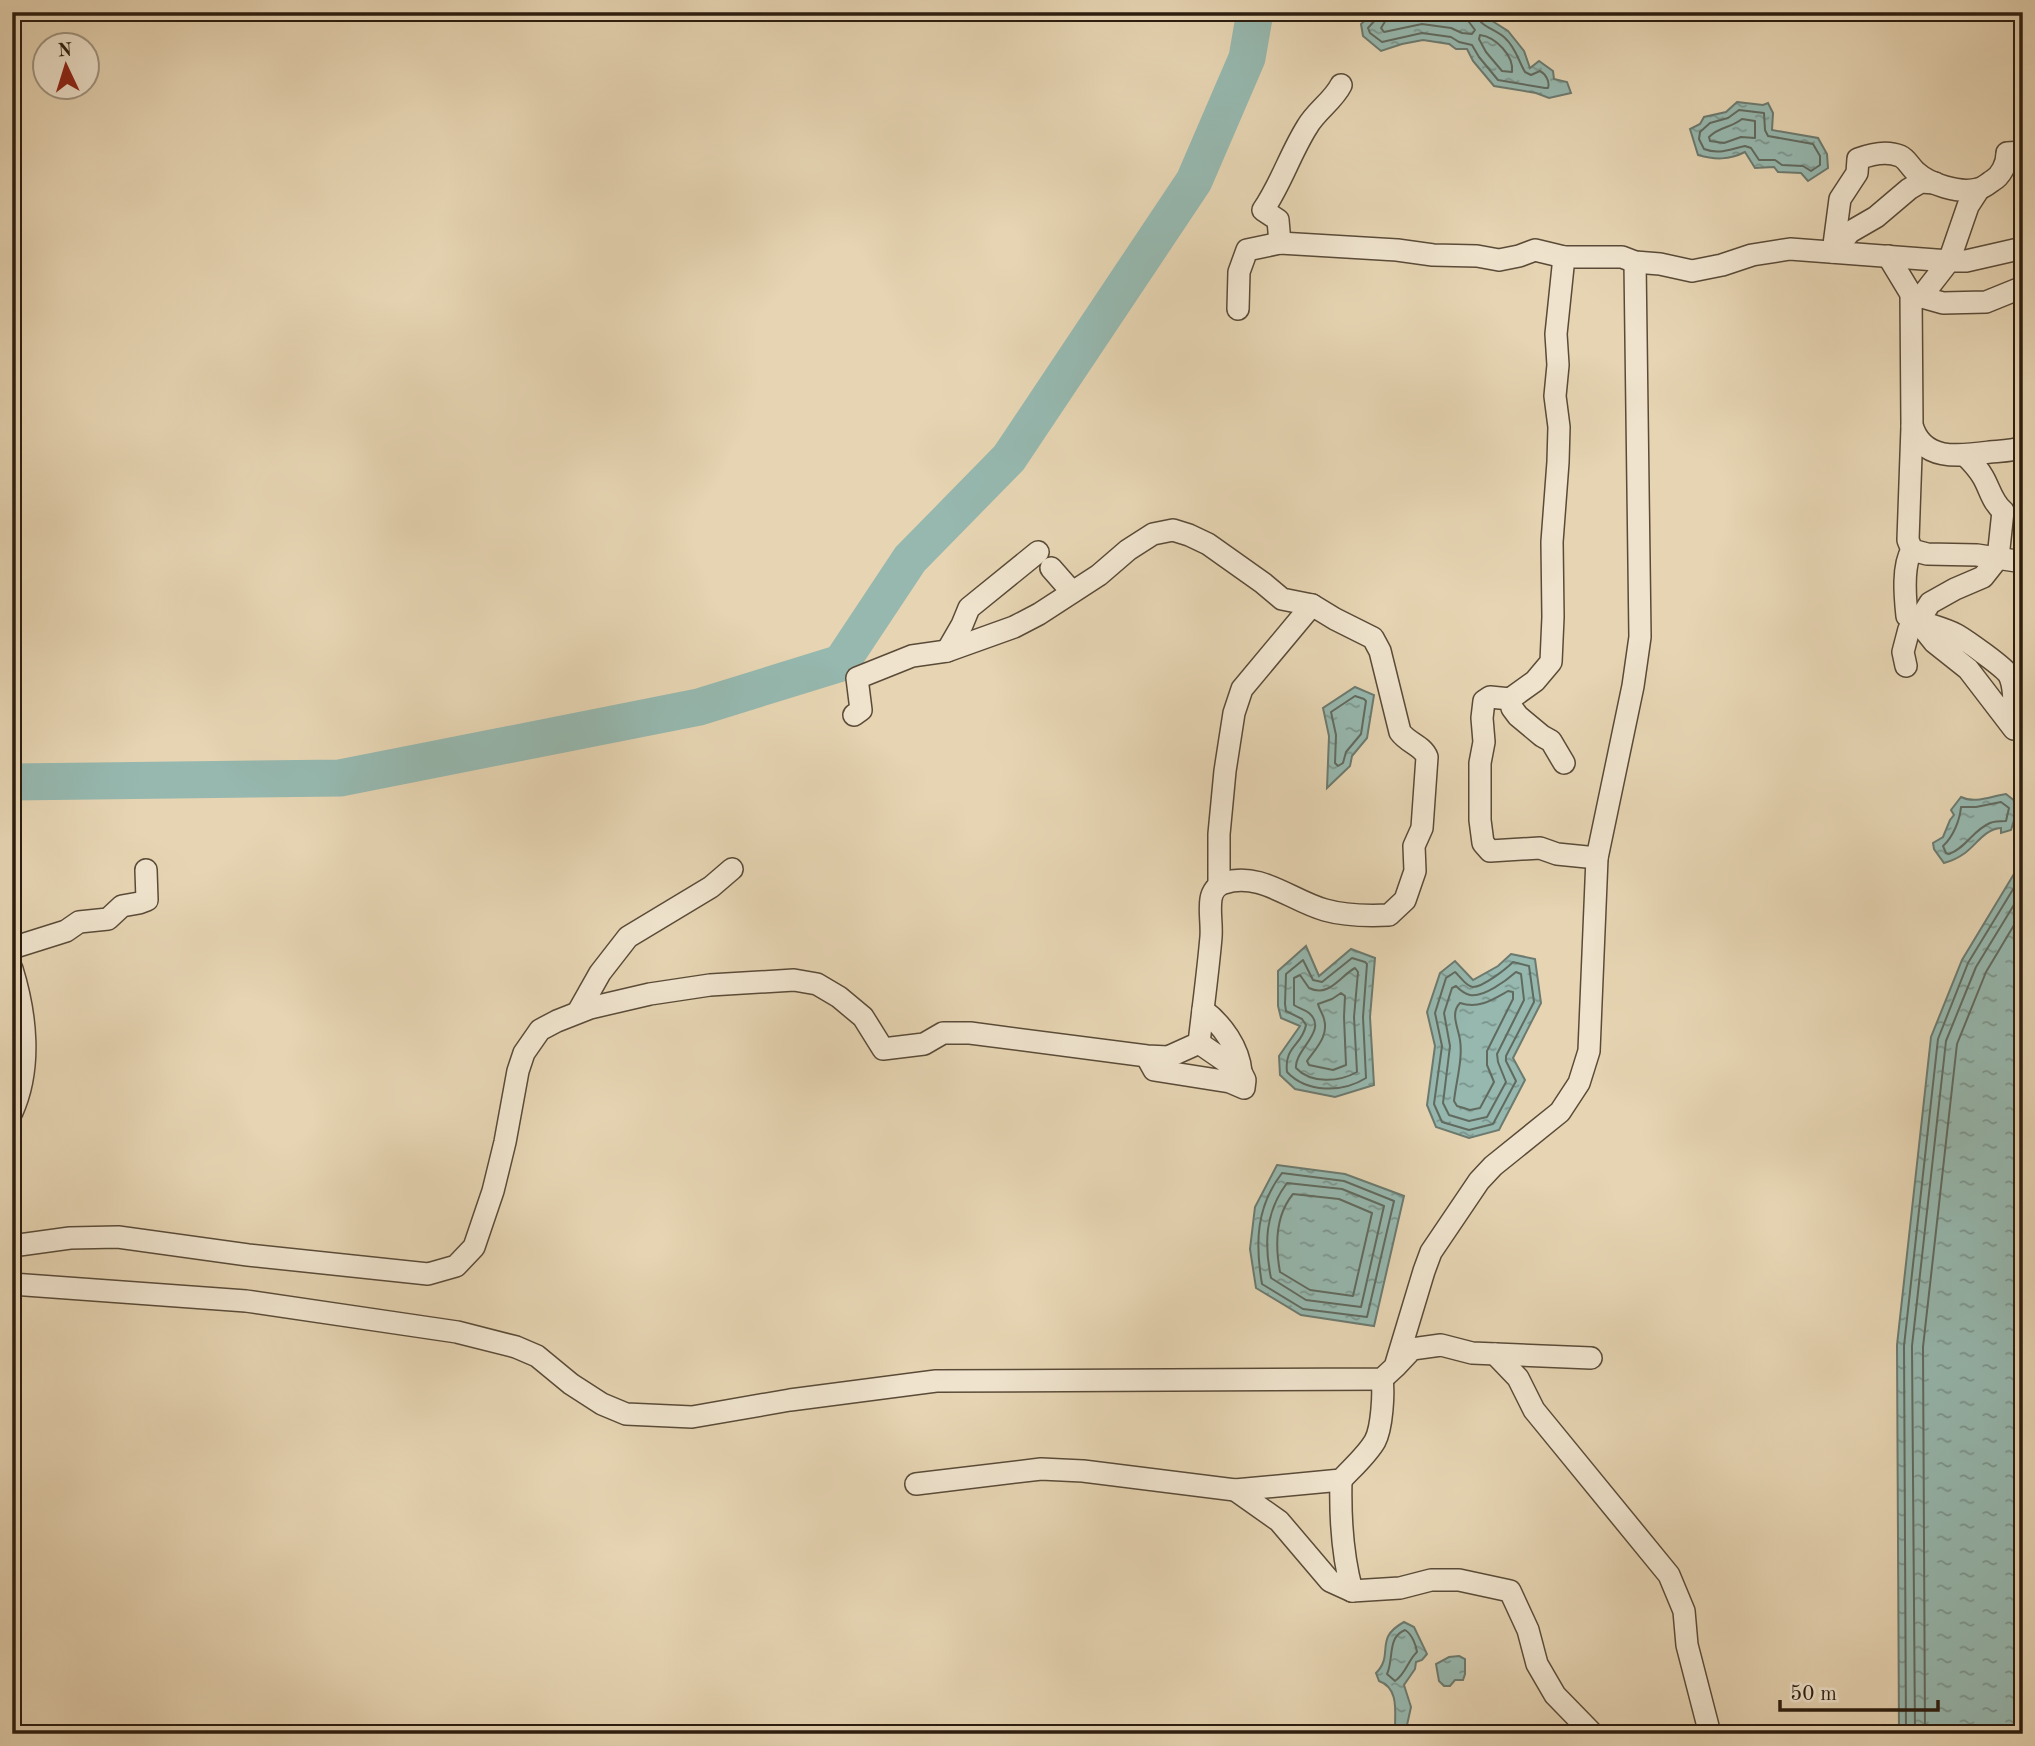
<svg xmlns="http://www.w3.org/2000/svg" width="2035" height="1746" viewBox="0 0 2035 1746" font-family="'Old Standard TT',serif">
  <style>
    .water { fill: url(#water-ripples); stroke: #6c7a6f; stroke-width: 2 }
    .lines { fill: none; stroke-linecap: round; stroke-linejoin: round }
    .shore { stroke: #616a5f; stroke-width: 2 }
    .river { stroke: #96b8af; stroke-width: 37 }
    .street-casing { stroke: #5a4b38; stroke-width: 24 }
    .street { stroke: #efe3cd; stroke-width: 21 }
  </style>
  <defs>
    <pattern id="water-ripples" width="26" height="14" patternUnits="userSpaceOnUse" patternTransform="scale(1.75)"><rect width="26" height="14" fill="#96b8af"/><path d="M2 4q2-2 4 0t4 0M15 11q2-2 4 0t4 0" fill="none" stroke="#7b958d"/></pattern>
  </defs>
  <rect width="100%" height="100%" fill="#e6d4b2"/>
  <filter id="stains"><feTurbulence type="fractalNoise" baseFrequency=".00286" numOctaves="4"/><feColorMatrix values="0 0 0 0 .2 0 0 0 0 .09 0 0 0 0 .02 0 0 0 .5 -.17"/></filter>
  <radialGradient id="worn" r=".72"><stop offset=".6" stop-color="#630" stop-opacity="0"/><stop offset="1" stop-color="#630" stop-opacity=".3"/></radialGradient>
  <g class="water">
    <polygon points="1374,12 1478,12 1508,31 1524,51 1530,68 1539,61 1553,71 1554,79 1567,82 1571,93 1549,98 1536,93 1494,86 1473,61 1467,49 1456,49 1449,44 1423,40 1402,44 1381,51 1363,36 1361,24"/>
    <path d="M1737,102L1763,105L1768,103L1773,113L1772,130L1818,138L1827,154L1828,168L1808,181L1801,173L1778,172L1774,167L1755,168L1745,152C1729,160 1715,160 1698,155L1690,129L1700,124L1704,117L1726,112Z"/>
    <polygon points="1355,687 1374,695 1367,738 1352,756 1350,766 1327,788 1329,736 1323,708"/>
    <path d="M2006,794L2016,802V814L2011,830L2001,833V828C1985,829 1977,844 1965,853C1958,858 1952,861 1944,863L1934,849L1933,843L1943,837L1950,820L1954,815L1951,810L1961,797C1975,804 1991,796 2006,794Z"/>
    <polygon points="2023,859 2023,1734 1899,1734 1897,1345 1931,1037 1962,960"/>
    <polygon points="1306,946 1319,976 1351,949 1375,958 1370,1017 1374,1085 1335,1097 1295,1089 1280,1075 1279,1056 1300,1026 1281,1018 1278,1006 1278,971"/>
    <polygon points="1511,954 1535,959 1541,1003 1513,1058 1525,1080 1499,1130 1469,1138 1436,1127 1427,1105 1435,1046 1427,1012 1440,973 1455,961 1473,980 1498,966"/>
    <polygon points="1277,1165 1345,1174 1404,1196 1374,1326 1301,1315 1256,1288 1250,1249 1255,1207"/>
    <path d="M1404,1622L1414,1627L1427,1654L1422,1660L1416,1662L1415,1669L1404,1685L1411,1707L1407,1725L1409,1734H1390L1395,1729C1395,1711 1399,1688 1379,1681L1376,1673C1395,1654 1373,1639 1404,1622Z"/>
    <polygon points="1459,1656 1465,1659 1465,1674 1463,1680 1455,1680 1450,1686 1444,1686 1439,1681 1436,1664 1449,1657"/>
  </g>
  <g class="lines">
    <g class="shore">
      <path d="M1378,12L1377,18L1368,28L1370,33L1382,42L1422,33L1451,37L1459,42L1472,45L1479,57L1498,80L1545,88H1548C1550,82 1546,74 1540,71L1531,75L1525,72C1518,60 1516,48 1505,38C1496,29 1477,26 1476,12"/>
      <polyline points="1386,12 1386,20 1381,28 1384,32 1422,24 1451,28 1462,33 1472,34 1475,30 1469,22 1467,12"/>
      <path d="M1480,35C1496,37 1514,56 1512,72L1502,71L1486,52L1479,39Z"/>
      <path d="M1739,110L1764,113L1765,130L1768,136L1813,144L1820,156V165L1811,171L1803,166L1782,165L1775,160H1759L1751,148L1745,146C1730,149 1719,155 1704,149L1699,139L1700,132L1710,123L1728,118Z"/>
      <path d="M1742,119L1755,121V138L1741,137L1724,143L1710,141L1709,137C1720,126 1729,129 1742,119Z"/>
      <polygon points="1355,696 1364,699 1366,701 1361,734 1346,752 1343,763 1338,766 1335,763 1336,735 1331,712"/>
      <path d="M2001,802L2009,808L2006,821C2001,821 1995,821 1990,823C1973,830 1966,848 1949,854L1946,853L1943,846C1953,837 1960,820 1961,807H1976Z"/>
      <path d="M1352,958L1365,962L1367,964L1363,1017L1366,1078C1342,1093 1307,1093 1287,1072C1284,1046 1302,1046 1306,1025L1302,1019L1286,1011L1285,1004L1286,974L1303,960L1313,980L1322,982Z"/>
      <path d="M1513,962L1529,966L1534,1002L1506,1056V1061L1516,1081L1493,1124L1469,1130L1442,1122L1434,1104L1442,1046L1435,1013L1446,978L1455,972C1460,976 1466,987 1473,987C1483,987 1506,969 1513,962Z"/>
      <path d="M1355,968L1358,972L1354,1017L1357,1072C1339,1082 1311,1084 1296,1068C1294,1050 1329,1030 1309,1013C1304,1009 1298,1008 1294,1005V978L1300,975L1309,988C1329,998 1340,976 1355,968Z"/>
      <path d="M1516,972L1521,974L1524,1000L1497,1054L1498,1062L1506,1082L1487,1117L1469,1121L1449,1115L1443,1103L1450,1046L1444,1013L1452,988L1456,986C1460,990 1464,994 1470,995C1483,998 1507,980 1516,972Z"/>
      <path d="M1508,991L1513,992V999L1487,1051V1065L1494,1082L1480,1108L1470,1110L1457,1106L1454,1101C1456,1082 1463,1059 1460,1040C1458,1027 1450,1013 1460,1003C1479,1009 1492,1000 1508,991Z"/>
      <path d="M1341,993L1345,996L1344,1017L1346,1065L1333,1070L1309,1065L1307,1061C1316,1048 1329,1036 1324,1019C1323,1014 1319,1009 1318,1004L1332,999Z"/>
      <path d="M1282,1173L1344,1181L1394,1201L1367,1317L1303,1309L1262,1284C1255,1243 1256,1207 1282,1173Z"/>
      <path d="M1287,1183L1342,1189L1384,1206L1361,1307L1306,1300L1271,1278C1264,1244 1265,1212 1287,1183Z"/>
      <path d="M1293,1194L1339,1199L1372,1213L1353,1296L1310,1290L1280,1272C1275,1245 1275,1216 1293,1194Z"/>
      <path d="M1405,1630C1412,1634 1416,1645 1417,1652C1408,1660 1406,1674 1395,1681L1387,1674C1394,1659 1387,1637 1405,1630Z"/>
      <polyline points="1906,1734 1904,1346 1938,1039 1968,963 2023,873"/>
      <polyline points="1915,1734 1912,1346 1946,1041 1976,967 2023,890"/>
      <polyline points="1925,1734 1923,1347 1957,1044 1986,972 2023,910"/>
    </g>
    <polyline class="river" points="12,782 340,778 699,707 841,663 910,559 1009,458 1194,181 1247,58 1255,12"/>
    <g class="street-casing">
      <g id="street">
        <path d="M1280,243L1278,220L1263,210C1281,184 1290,154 1307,127C1316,111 1333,101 1341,85"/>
        <path d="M1833,252L1840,199L1857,173L1858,159C1871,154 1886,150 1900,156C1907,159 1910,167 1916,172C1929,184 1959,194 1978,189C1983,188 1988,184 1992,181C2001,176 2007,164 2007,153L2023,152"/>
        <polyline points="1833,252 1850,232 1876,217 1909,189 1921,182 1935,183"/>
        <path d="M1888,256L1911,294L1912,425C1922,462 1960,456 1990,452C2001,451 2013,451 2023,447"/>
        <polyline points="1911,294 1943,303 1986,302 2023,287"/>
        <polyline points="1921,297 1949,261 1966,261 2023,248"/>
        <polyline points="1238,309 1239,272 1247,250 1280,243 1397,250 1433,255 1477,256 1499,260 1519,256 1535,250 1564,257 1622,257 1635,262 1660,264 1692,271 1722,265 1752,255 1790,249 1949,261 1968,206 1979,189"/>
        <polyline points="1912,427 1908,540 1912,550 1927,554 1977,555 2023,562"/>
        <path d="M1912,550C1902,566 1905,597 1907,616C1923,624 1942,627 1957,635C1967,641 2004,667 2009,675C2016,688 2014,715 2014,729L1968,669L1934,642L1918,622"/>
        <polyline points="1051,568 1072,592"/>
        <polyline points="947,651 962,625 969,608 1038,552"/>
        <path d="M1906,666L1903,652L1909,629L1918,622L1930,603L1955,589L1983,577L1998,558L2003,511C1992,502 1990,489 1983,477C1978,468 1972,462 1965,455"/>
        <polyline points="1510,699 1535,681 1551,662 1553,617 1552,542 1558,462 1559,427 1555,396 1558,365 1556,334 1564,257"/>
        <polyline points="1564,763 1551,741 1542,736 1518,716 1512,708 1510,699 1490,697 1484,701 1482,718 1484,742 1480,763 1480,820 1483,843 1490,851 1540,848 1557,854 1597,858"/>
        <polyline points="1219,885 1219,834 1225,771 1234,713 1242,689 1312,605"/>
        <polyline points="12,948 66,931 79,922 108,919 122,906 139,903 147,900 146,870"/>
        <path d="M12,969C26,1014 32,1068 12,1112"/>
        <path d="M1203,1010C1222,1024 1239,1048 1241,1072"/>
        <polyline points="578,1012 600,973 628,937 711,887 732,869"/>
        <polyline points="1149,1061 1154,1070 1230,1082 1244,1088 1245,1080 1241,1072 1199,1043"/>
        <path d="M12,1246L70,1238L118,1237L248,1255L428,1274L456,1266L474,1247L493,1191L505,1142L518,1071L524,1053L540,1030L557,1021L590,1008L650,994L710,985L794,980L817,984L839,997L863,1017L883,1049L924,1044L943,1033H970L1147,1056L1168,1057L1199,1043C1203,1008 1208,972 1211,937C1212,924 1209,911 1211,899C1212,892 1217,885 1224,883C1260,871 1292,901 1325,910C1346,916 1367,916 1389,915L1405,900L1415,871L1414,846L1422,828L1427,757C1423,746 1408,743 1400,732L1380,651L1373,638L1335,619L1312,605L1282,599L1263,583L1208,544L1189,535L1173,530L1153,534L1128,550L1099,575L1039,614L1014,627L947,651L912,656L857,678L861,710L854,715"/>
        <polyline points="12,1284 246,1301 457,1332 516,1347 537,1356 571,1384 602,1404 626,1414 692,1417 790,1400 936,1381 1382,1379 1395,1367 1424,1271 1431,1252 1479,1181 1493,1166 1560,1112 1579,1083 1589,1051 1597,858 1633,686 1640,637 1635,262"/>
        <polyline points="1495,1354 1518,1378 1534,1410 1669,1575 1684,1611 1687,1645 1710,1734"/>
        <polyline points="1396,1366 1412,1349 1441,1345 1472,1353 1591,1358"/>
        <path d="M1341,1480C1340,1518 1342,1554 1352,1591"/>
        <path d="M916,1484L1041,1469L1083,1471L1235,1490L1341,1480C1352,1468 1367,1455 1375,1441C1382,1428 1384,1393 1382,1379"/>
        <polyline points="1235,1490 1279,1521 1330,1581 1352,1591 1400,1588 1431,1580 1459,1580 1510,1591 1528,1630 1537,1664 1555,1695 1593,1734"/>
      </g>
    </g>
    <use href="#street" class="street"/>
  </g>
  <rect width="2035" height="1746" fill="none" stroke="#e6d4b2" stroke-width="42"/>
  <rect x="14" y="14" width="2007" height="1718" fill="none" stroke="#2c1d0f" stroke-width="3.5"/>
  <rect x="21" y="21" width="1993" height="1704" fill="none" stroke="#2c1d0f" stroke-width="2"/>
  <g transform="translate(66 66) rotate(356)"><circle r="33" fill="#efe3cd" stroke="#a19481" stroke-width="2"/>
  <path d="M0-5L12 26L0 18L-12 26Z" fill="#8f2418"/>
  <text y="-10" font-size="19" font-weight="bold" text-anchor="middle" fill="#2c1d0f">N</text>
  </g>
  <path d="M1780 1700v10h158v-10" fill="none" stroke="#2c1d0f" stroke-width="3.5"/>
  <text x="1790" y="1700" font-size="21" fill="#2c1d0f" stroke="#efe3cd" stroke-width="5" paint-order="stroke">50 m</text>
  <rect width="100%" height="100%" filter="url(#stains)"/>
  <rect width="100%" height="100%" fill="url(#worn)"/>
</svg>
